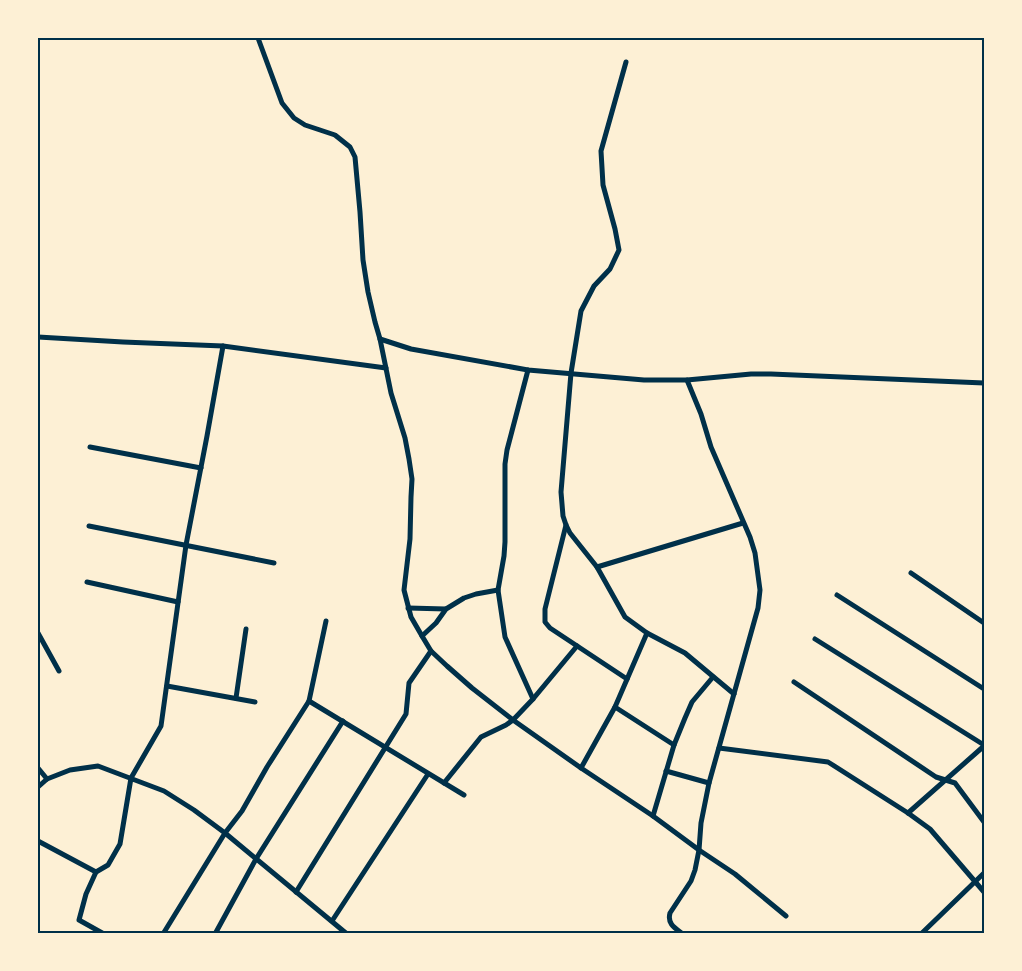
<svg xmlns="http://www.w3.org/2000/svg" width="1022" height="971" viewBox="0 0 1022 971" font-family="'Sofia Sans Condensed',sans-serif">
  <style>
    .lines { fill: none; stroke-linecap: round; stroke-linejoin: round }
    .minor { stroke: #003049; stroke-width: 5 }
    .neatline { fill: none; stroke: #003049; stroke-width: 2 }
  </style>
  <rect width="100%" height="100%" fill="#fdf0d5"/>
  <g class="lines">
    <g class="minor">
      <polyline points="258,38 282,103 294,118 305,125 335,135 350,147 355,157 360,212 363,260 368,292 375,322 380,339 391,393 405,438 409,459 412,479 411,497 410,539 404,590 411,617 422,636 431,651 447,666 472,688 513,720 581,768 653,816 699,850 735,874 786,916"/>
      <polyline points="626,62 601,151 603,185 615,229 619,250 610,269 594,286 581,311 571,373 561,492 563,516 566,525 570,533 597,567 625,617 647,633 685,653 734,694"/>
      <polyline points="38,337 123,342 223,346 386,368"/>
      <polyline points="380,339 411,349 528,370 644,380 687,380 751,374 771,374 984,383"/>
      <polyline points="528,370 507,450 505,464 505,542 504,556 498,590 505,637 533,699"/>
      <polyline points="90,447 201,468"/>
      <polyline points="566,525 545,609 545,622 550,628 627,679"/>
      <polyline points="89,526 274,563"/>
      <polyline points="597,567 743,523"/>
      <polyline points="911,573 984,623"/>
      <polyline points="87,582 178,602"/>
      <polyline points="837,595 984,689"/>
      <polyline points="408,608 446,609"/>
      <polyline points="38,633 59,671"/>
      <polyline points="422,636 436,623 446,609 464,598 476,594 498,590"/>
      <polyline points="815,639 984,745"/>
      <polyline points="794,682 936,777 955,783 984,822"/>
      <polyline points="167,686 255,702"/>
      <polyline points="236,698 246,629"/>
      <polyline points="309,701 464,795"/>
      <polyline points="615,707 674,745"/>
      <polyline points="719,748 828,762 908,813 930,829 984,892"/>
      <polyline points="38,768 47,779"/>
      <polyline points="581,768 615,707 647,633"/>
      <polyline points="666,771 709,783"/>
      <polyline points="444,783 481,737 506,725 513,720 533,699 577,646"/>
      <polyline points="38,787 47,779 70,770 98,766 164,791 194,810 225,833 347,934"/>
      <polyline points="908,813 984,746"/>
      <polyline points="653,816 674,745 685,718 692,702 713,677"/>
      <polyline points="38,841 96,872"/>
      <polyline points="296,892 406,714 409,683 431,651"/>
      <polyline points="332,921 428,774"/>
      <polyline points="104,934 79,920 86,894 96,872 108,865 120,844 131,778 161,726 186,545 207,436 223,346"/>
      <polyline points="163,934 225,833 242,811 267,767 309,701 326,621"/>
      <polyline points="215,934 256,859 343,721"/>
      <path d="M683,934C675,928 667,924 670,913L691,881L695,870L699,850L701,823L709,783L758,608L760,590L755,553L750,537L711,447L701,414L687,380"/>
      <polyline points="921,934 984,873"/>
    </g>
  </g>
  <rect width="1022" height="971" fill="none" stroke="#fdf0d5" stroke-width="78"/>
  <rect x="39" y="39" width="944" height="893" class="neatline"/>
</svg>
